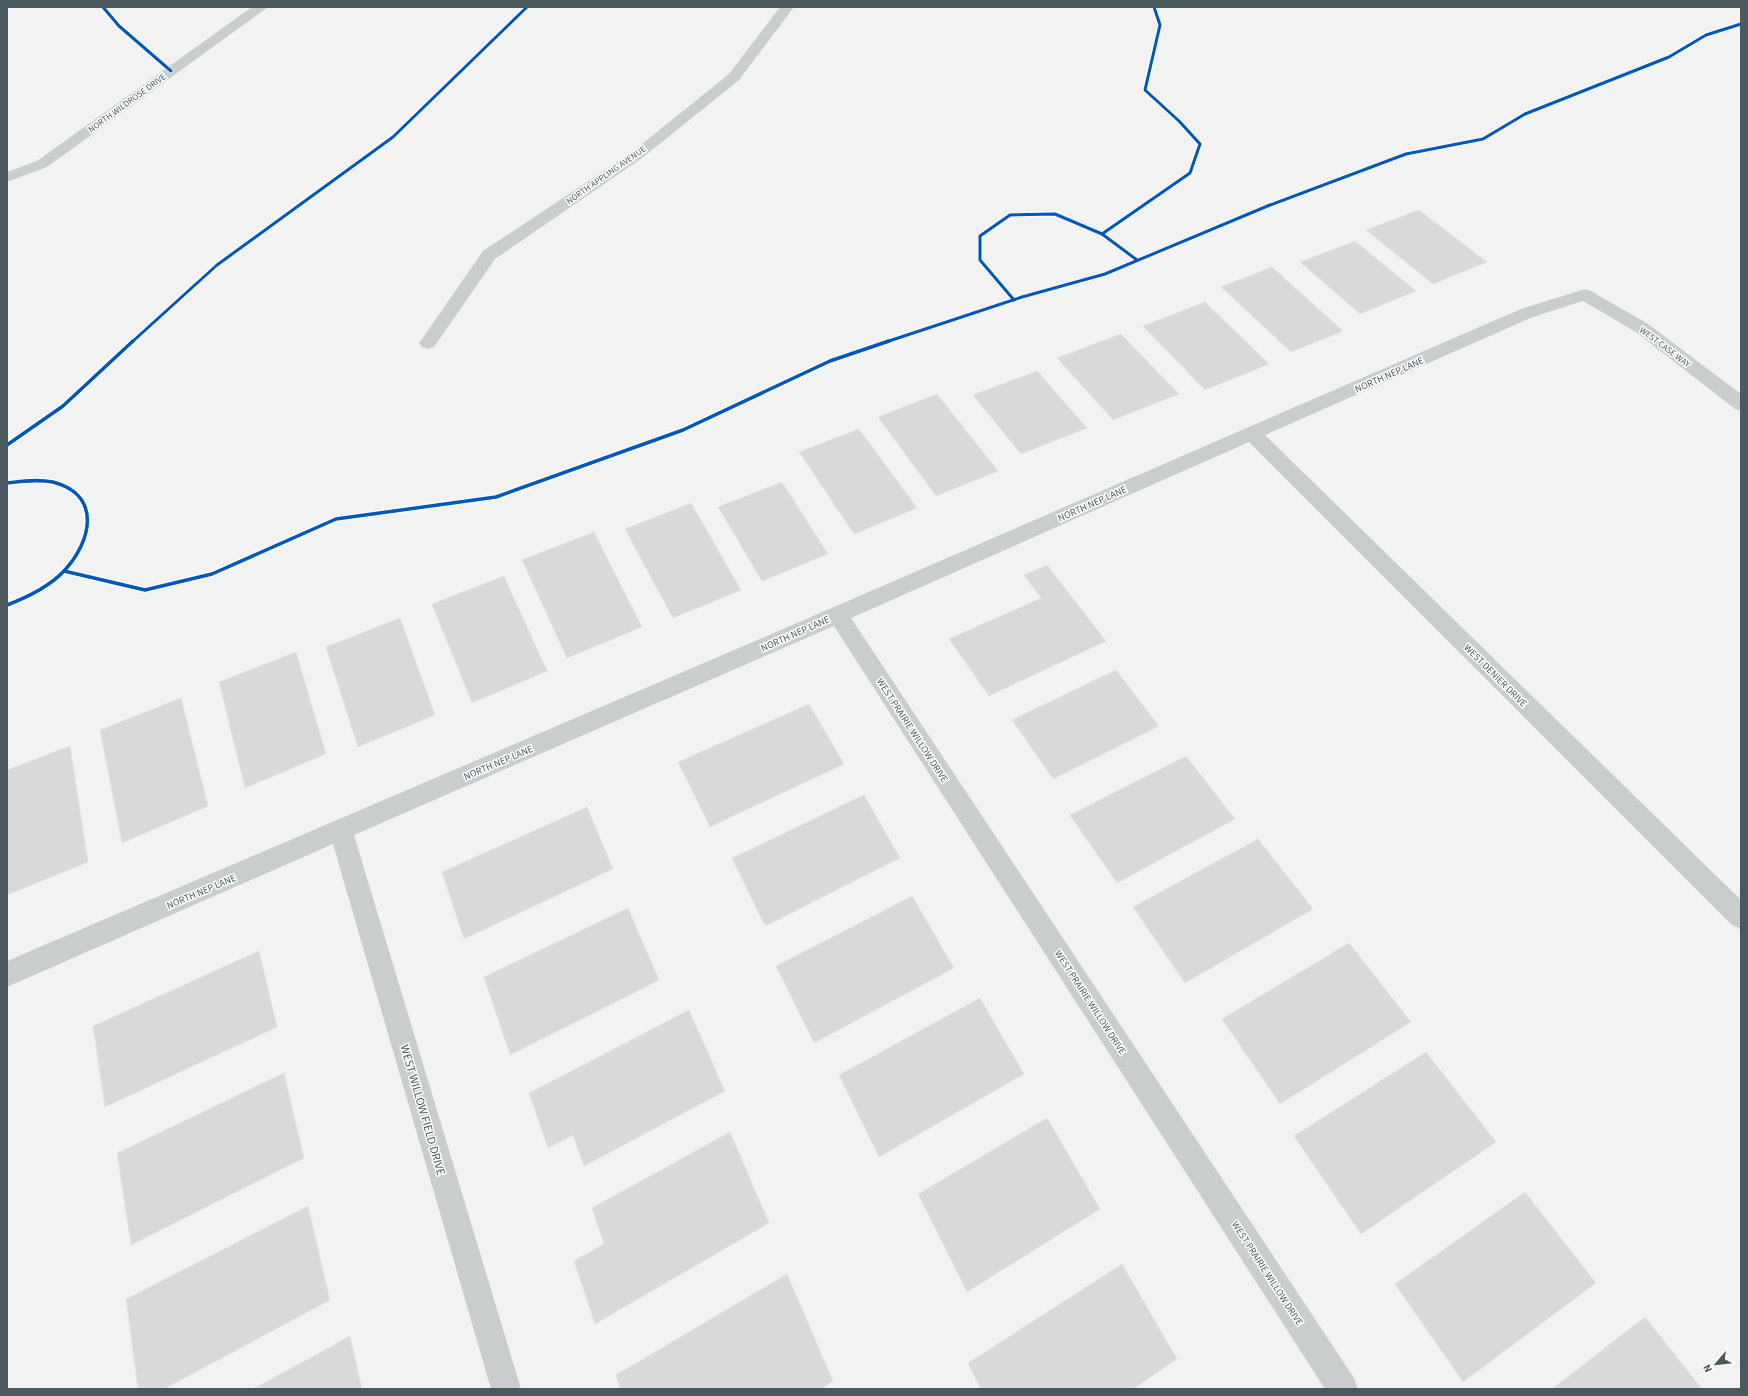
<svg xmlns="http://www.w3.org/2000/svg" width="1748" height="1396" viewBox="0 0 1748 1396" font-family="'Source Sans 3',sans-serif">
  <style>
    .building { fill: #d8dada; stroke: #e3e4e5 }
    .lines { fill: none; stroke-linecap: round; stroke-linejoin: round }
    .minor { fill: #c9cdce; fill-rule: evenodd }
    .cycleway-far1-casing { stroke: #fff; stroke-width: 4.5 }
    .cycleway-casing { stroke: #fff; stroke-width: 6 }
    .cycleway-far1 { stroke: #0057b8; stroke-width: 3 }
    .cycleway { stroke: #0057b8; stroke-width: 3.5 }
    .labels { text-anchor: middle; stroke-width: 3; stroke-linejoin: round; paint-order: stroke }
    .far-street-label { font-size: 9px; fill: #49595e; stroke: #fff }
    .street-label { font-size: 10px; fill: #49595e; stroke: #fff }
    .near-street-label { font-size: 12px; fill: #49595e; stroke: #fff }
  </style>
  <rect width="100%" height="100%" fill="#f2f2f2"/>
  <g class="building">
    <polygon points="1419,210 1487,262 1433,284 1366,230"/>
    <polygon points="1355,241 1416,291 1360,314 1300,262"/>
    <polygon points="1272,267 1343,331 1291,352 1221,287"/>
    <polygon points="1205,302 1269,364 1205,390 1143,326"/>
    <polygon points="1121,334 1179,394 1113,420 1057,358"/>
    <polygon points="1037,371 1087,428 1021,454 973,395"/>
    <polygon points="937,394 998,471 936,496 878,417"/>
    <polygon points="859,429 917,508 854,534 799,452"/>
    <polygon points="782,482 828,554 762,581 718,507"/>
    <polygon points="691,503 741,590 673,618 625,529"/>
    <polygon points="594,532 642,627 567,658 522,560"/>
    <polygon points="1047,565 1106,641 989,696 949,639 1041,598 1024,575"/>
    <polygon points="504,576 547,671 472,703 432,604"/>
    <polygon points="400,618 435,715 358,747 326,647"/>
    <polygon points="296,652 326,754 245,788 219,682"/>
    <polygon points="1116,670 1159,726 1053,779 1012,720"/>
    <polygon points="181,698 208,806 122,843 100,730"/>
    <polygon points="809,704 844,764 710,827 678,762"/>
    <polygon points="70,746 88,862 7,895 7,770"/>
    <polygon points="1186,756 1235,819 1117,883 1070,815"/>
    <polygon points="864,795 900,858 765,926 732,858"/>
    <polygon points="587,807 613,869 464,939 442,872"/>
    <polygon points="1258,839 1313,909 1185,983 1133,907"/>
    <polygon points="912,896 954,968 814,1043 776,966"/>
    <polygon points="628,908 659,980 510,1055 484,977"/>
    <polygon points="1349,943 1411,1022 1280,1104 1222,1019"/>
    <polygon points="259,951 277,1027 105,1107 93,1026"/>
    <polygon points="980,998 1024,1074 879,1157 839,1075"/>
    <polygon points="689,1010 725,1091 584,1166 573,1135 548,1148 529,1093"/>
    <polygon points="1426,1052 1496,1142 1361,1234 1294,1136"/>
    <polygon points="284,1073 304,1158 131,1245 117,1153"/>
    <polygon points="1047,1118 1100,1209 967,1292 918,1194"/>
    <polygon points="730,1132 769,1223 595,1324 574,1261 604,1244 592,1208"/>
    <polygon points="1525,1192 1596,1283 1463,1382 1395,1284"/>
    <polygon points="308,1206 330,1300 164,1389 138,1389 126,1299"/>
    <polygon points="1122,1264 1177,1359 1133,1389 981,1389 968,1363"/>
    <polygon points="787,1274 833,1381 821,1389 620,1389 616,1375"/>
    <polygon points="1645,1317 1702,1389 1552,1389"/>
    <polygon points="350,1336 362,1389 253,1389"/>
  </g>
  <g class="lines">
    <g class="minor">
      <polygon points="252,7 268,7 47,167 7,182 7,172 37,161"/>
      <polygon points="780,7 794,7 739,80 642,158 495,259 434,347 428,349 422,347 419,343 422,339 483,251 632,152 729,74"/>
      <polygon points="1585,289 1591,291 1648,324 1741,394 1741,411 1735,409 1636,332 1583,301 1533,317 1265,435 1741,900 1741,929 1732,925 1249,442 851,618 1354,1378 1358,1389 1325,1389 834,626 354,835 521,1389 491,1389 333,844 7,987 7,961 767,636 1521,309"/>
    </g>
    <g class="cycleway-far1-casing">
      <g id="cycleway-far1">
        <polyline points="103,7 119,26 171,71"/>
        <polyline points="1102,234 1190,173 1200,144 1179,121 1145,90 1160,25 1154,7"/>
        <polyline points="1014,300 980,260 980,236 1010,215 1055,214 1102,234 1137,260"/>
        <polyline points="132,342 217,265 393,137 527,7"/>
        <polyline points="886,342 1022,297 1105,274 1270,205 1406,154 1483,139 1525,114 1669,57 1706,35 1741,24"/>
      </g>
    </g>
    <g class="cycleway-casing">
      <g id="cycleway">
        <polyline points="7,445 63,406 133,341"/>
        <path d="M7,483C22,481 38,479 53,482C102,495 92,541 64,571C49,587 28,597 7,605"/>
        <polyline points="64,571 145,590 212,574 336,519 496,497 683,430 830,361 889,341"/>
      </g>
    </g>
    <use href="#cycleway-far1" class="cycleway-far1"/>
    <use href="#cycleway" class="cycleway"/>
  </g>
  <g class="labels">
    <g class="far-street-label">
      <text transform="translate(127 103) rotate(-36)" y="3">NORTH WILDROSE DRIVE</text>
      <text transform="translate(606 175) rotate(-35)" y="3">NORTH APPLING AVENUE</text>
      <text transform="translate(1665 347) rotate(37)" y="3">WEST CASE WAY</text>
    </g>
    <g class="street-label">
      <text transform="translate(1389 374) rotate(-24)" y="4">NORTH NEP LANE</text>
      <text transform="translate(1092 503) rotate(-24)" y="4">NORTH NEP LANE</text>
      <text transform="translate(795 633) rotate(-24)" y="4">NORTH NEP LANE</text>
      <text transform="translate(1496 675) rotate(45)" y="4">WEST DENIER DRIVE</text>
      <text transform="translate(913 730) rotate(57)" y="4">WEST PRAIRIE WILLOW DRIVE</text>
      <text transform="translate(498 762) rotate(-23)" y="4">NORTH NEP LANE</text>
      <text transform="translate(201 891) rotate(-23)" y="4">NORTH NEP LANE</text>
      <text transform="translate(1091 1002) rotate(57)" y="4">WEST PRAIRIE WILLOW DRIVE</text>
      <text transform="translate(1268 1273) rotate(57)" y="4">WEST PRAIRIE WILLOW DRIVE</text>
    </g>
    <g class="near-street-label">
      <text transform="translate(423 1110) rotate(74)" y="4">WEST WILLOW FIELD DRIVE</text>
    </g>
  </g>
  <rect width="1748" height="1396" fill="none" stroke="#49595e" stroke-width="16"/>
  <g transform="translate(1716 1364) rotate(242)" stroke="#ffffff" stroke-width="3" paint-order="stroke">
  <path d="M0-3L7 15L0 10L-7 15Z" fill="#49595e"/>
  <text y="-6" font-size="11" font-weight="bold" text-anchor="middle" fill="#49595e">N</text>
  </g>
</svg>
